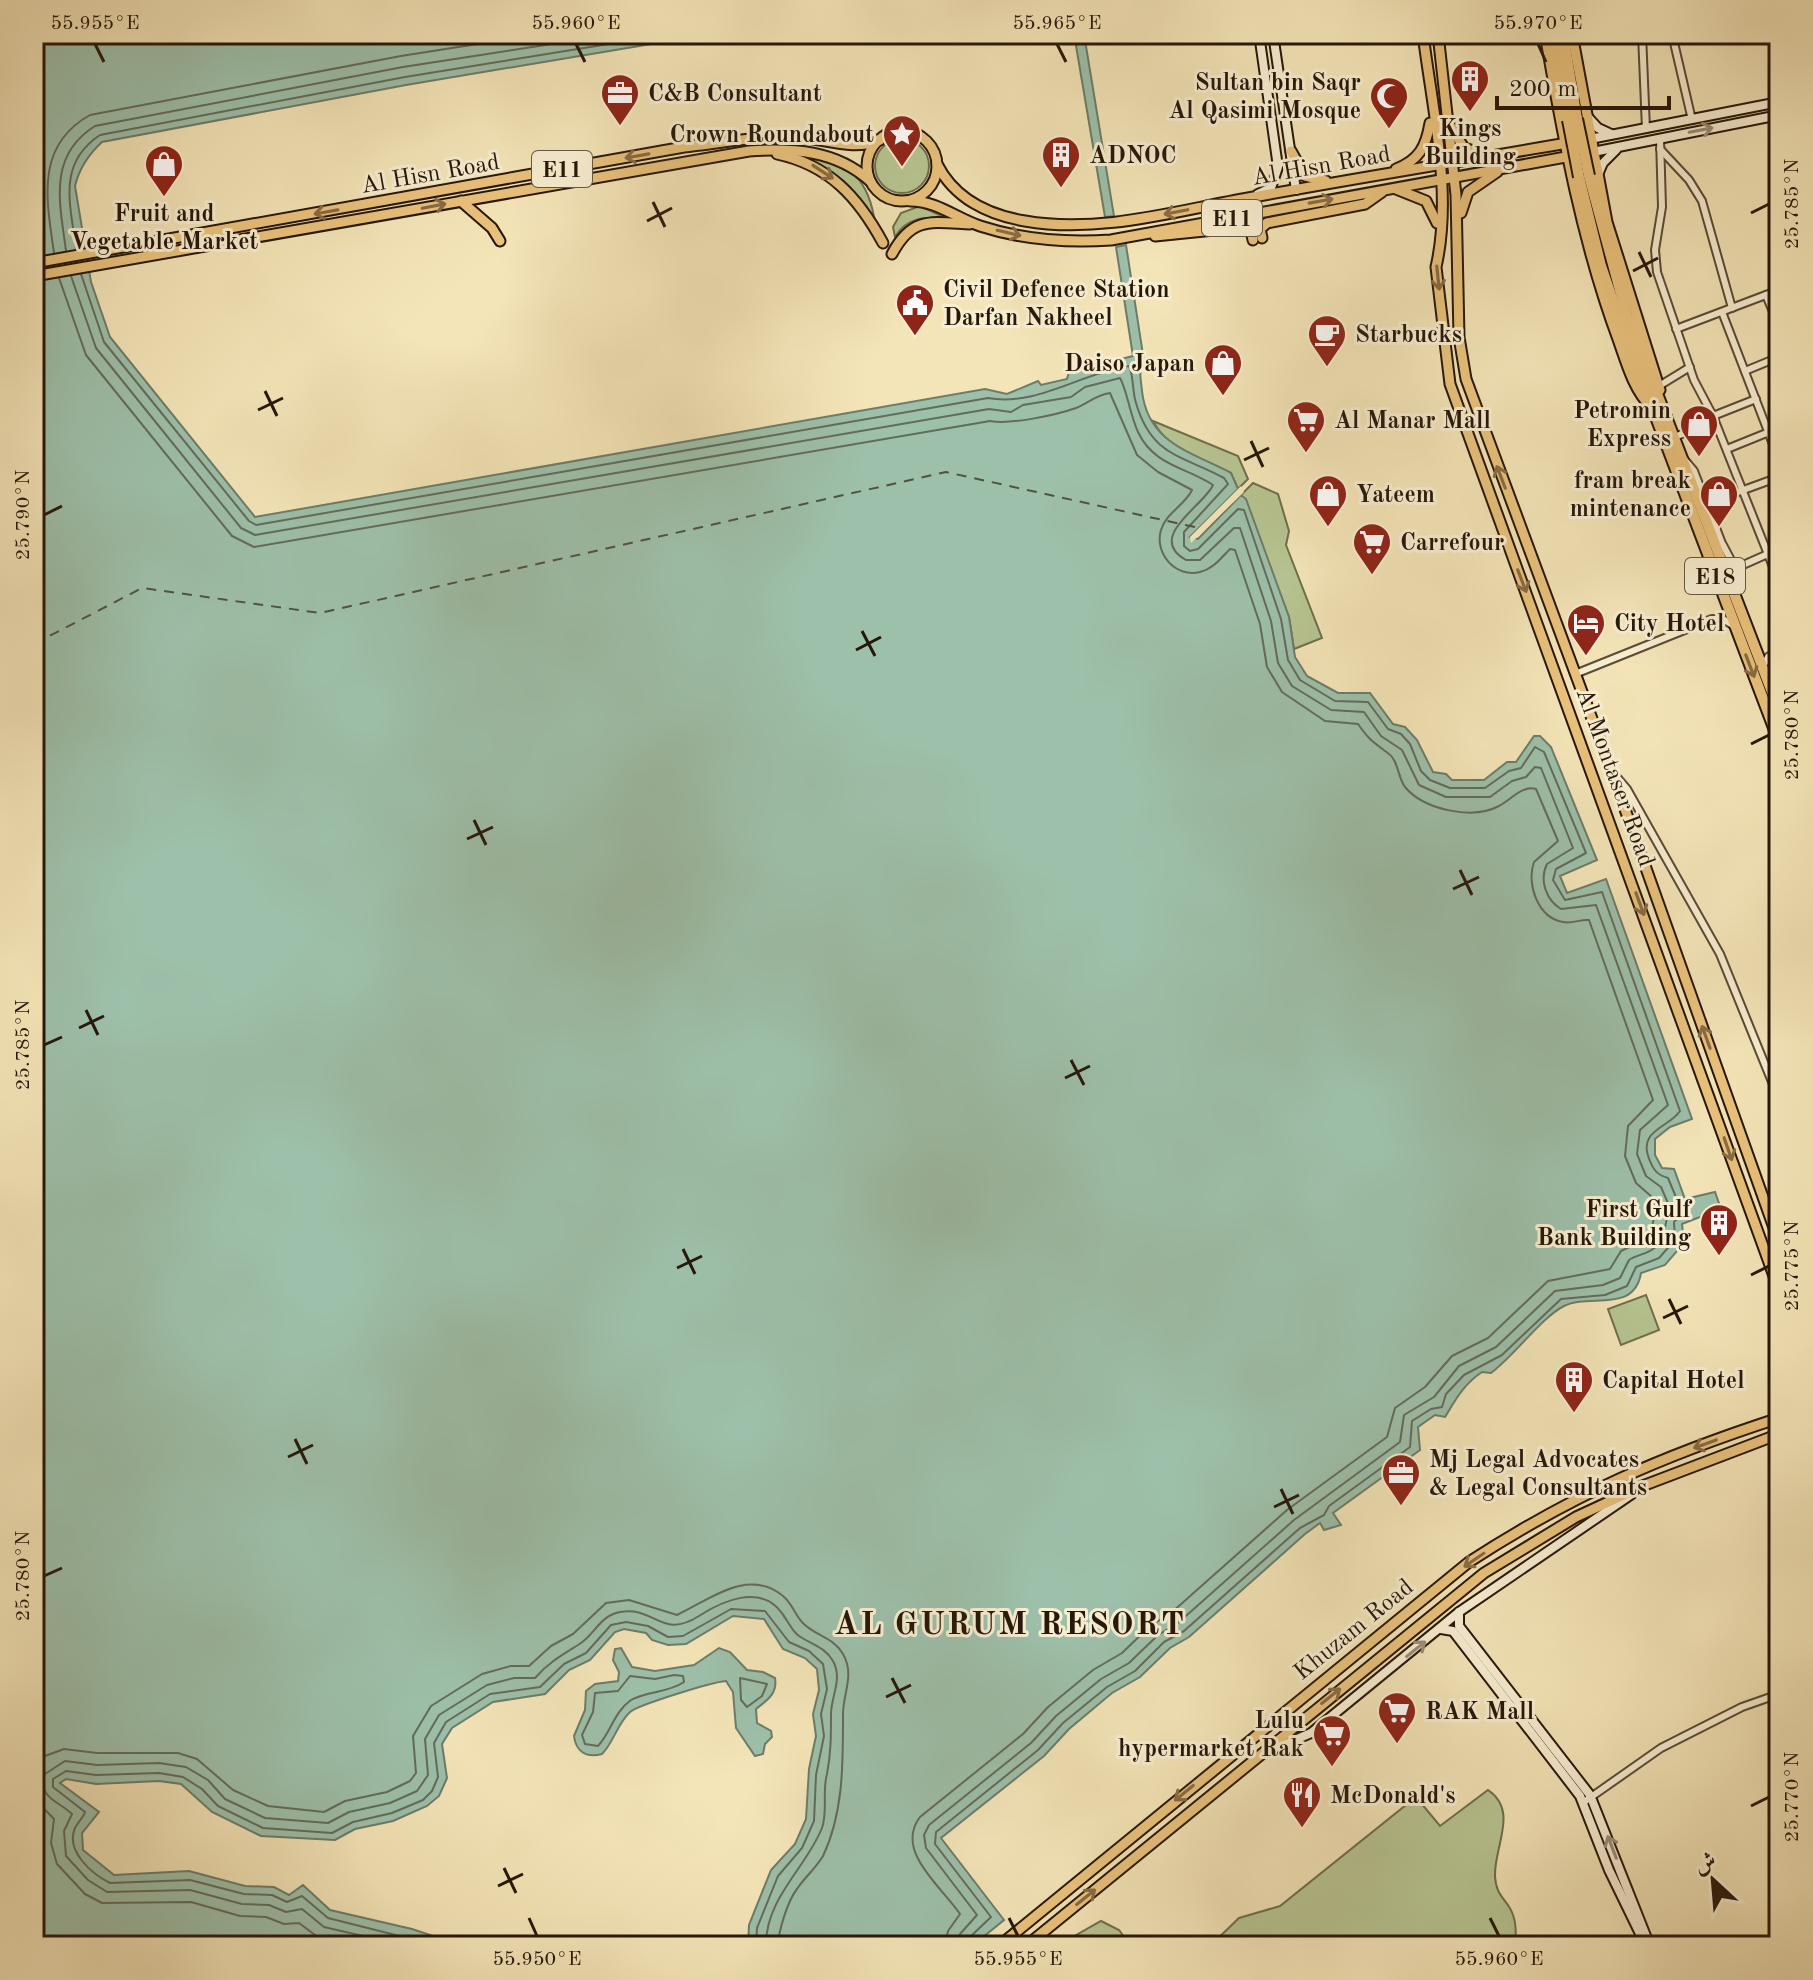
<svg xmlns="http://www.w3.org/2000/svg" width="1813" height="1980" viewBox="0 0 1813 1980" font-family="'Old Standard TT',Amiri,serif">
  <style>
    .green { fill: #b7c592; stroke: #6e6e4e; stroke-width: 2 }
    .water { fill: #9dc0aa; stroke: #6d7c6a; stroke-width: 2 }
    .pier { fill: #f4e5b8 }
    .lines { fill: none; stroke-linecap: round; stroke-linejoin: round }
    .shore { stroke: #626c5a; stroke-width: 2 }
    .ferry { stroke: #505242; stroke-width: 2; stroke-dasharray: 10 8; stroke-linecap: butt }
    .street-casing { stroke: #5a4a36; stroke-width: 10 }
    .secondary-casing { stroke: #26170a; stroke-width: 12 }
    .primary-casing { stroke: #26170a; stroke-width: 13 }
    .highway-casing { stroke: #26170a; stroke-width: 14 }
    .street { stroke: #f8eed1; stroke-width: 6 }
    .secondary { stroke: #f8eed1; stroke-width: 8 }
    .primary { stroke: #eac27c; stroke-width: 9 }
    .highway { stroke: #eac27c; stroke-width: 10 }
    .highway-bridge-casing { stroke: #26170a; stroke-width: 14; stroke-linecap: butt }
    .highway-bridge { stroke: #eac27c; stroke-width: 10 }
    .oneway { stroke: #9a8d77 }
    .oneway2 { stroke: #886c43 }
    .ticks { fill: none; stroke: #26170a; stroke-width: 3 }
    .labels { text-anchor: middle; stroke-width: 6; stroke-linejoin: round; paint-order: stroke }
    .shield { fill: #f8eed1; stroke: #655846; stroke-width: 2 }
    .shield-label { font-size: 22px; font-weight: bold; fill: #26170a }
    .poi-label { font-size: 24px; font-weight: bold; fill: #26170a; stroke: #f8eed1; text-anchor: start }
    .street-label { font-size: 24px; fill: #26170a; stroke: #f8eed1 }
    .district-label { font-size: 32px; font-weight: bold; letter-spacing: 2px; fill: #26170a; stroke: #f8eed1 }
    .neatline { fill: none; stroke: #26170a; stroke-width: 3 }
    .ticks-label { font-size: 20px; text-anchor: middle; fill: #26170a }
  </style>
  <rect width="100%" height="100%" fill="#f4e5b8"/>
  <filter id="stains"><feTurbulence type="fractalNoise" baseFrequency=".0025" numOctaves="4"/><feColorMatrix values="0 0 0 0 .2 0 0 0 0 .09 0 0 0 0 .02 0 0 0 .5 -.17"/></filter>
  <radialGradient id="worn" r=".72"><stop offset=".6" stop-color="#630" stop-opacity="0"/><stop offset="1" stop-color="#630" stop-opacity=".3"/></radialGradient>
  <g class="green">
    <circle cx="902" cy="166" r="27"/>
    <path d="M801,156C845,163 866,172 874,217L843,181Z"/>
    <path d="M920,206L946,218C925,217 906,217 895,237L893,227L901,213Z"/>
    <path d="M1153,421L1238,456L1248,479L1238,489L1231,473C1201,457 1170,453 1153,421Z"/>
    <polygon points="1253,483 1278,494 1289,531 1286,545 1322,638 1294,649 1289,617 1241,495"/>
    <polygon points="1646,1295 1659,1330 1621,1345 1608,1309"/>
    <path d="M1488,1790C1519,1811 1494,1846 1495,1876C1496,1898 1508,1899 1513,1915C1516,1923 1516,1937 1515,1946H1210L1239,1918L1280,1906L1416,1797L1440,1826Z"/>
    <polygon points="1101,1921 1119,1930 1131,1946 1057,1946"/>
  </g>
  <g class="water">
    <path d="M34,34H711L406,85L102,142C89,154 79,169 75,186L91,282L110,337L255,517L985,389L1007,394L1038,381L1041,385L1067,379L1069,372L1133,356L1116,247L1126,245L1144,361C1138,372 1141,379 1142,391C1148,444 1192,452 1231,473L1238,489L1190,537L1198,539L1241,495L1246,499L1289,617L1295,657L1307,676L1338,693H1370L1393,724L1405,727L1417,740L1433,772L1446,774L1452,780H1484L1507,762H1516L1534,736H1540L1551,747L1597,860L1560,876L1567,893L1606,879L1692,1119L1670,1127L1655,1139V1155L1662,1168L1674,1169L1685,1199L1715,1192L1721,1209L1682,1224L1684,1243L1665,1265L1641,1273C1634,1314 1590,1293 1564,1306C1542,1317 1514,1356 1491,1373L1482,1372C1464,1384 1456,1399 1445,1417L1435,1415L1418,1427L1420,1450L1333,1513L1341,1525L1324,1530L1320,1523L1305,1534L1189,1637L1170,1648L1140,1677L1112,1693L1069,1729L1044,1756L941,1838L1004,1920L972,1946H748L749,1925L771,1870L795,1844L806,1819L809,1769L816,1736L813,1714L819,1690L817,1669L805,1658L783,1649L764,1619L733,1616L686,1644L668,1645L652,1640L646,1633L624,1629L615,1632L590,1660L569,1670L545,1694L493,1702L452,1728L442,1744L447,1778L439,1796L427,1806L393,1821L355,1829L335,1840L261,1836L212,1812L181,1784L159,1781L96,1784L66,1779L60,1783L99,1812L82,1833L83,1850L114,1875L189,1871L245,1886L274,1887L289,1895L303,1885L330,1910L412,1929L463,1946H34Z"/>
    <polygon points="1074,34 1084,34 1114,216 1105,217"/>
    <path d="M621,1648L632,1667L655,1671L694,1665L719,1648L730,1652L747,1670L763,1672L775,1678C778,1694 766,1701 756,1709L757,1723L771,1731L772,1737L765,1744L763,1754L755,1756L736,1728L733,1692L726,1681C712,1682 638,1705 630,1712C617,1724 614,1742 602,1754C586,1758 576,1752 574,1736L585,1710L586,1691L595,1684L618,1681L619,1672L613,1660L615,1649Z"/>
  </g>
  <polygon class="pier" points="1241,486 1244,492 1191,543 1190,537"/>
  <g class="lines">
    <g class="shore">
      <path d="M76,249C71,206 56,164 100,135L405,77L671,34"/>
      <path d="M66,251C60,204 47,156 95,126L403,67L617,34"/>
      <path d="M54,253C47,202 34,146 90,115L401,56L541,34"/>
      <path d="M81,274L104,342L249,521L256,525L988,398C1036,407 1081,373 1129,366C1134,377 1132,391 1136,403C1152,457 1182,455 1224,478L1228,484L1184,532V546L1190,551L1198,549L1238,509L1244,510L1281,619L1288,660L1300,680L1335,701L1368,702L1388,729L1401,734L1410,744L1421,771L1430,780L1450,788H1485L1509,771L1521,768L1535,747L1544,752L1586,853L1556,869L1553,880L1565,900L1602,892L1680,1111C1669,1128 1636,1130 1650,1161C1654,1171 1658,1175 1668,1178L1678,1202L1687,1210L1674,1222L1675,1240L1659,1258L1636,1267L1627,1286L1605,1295L1561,1299L1502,1355L1464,1375L1446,1394L1442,1407L1431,1409L1412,1421L1410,1447L1329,1506L1324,1515L1300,1528L1184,1631L1164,1642L1135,1671L1107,1687L1063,1723L1038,1750L936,1832L935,1844L991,1917L970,1937L967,1946"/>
      <path d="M71,276L96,348L241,528L255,535L989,409L1011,412L1023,405L1071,397L1085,387L1120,378C1127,390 1130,415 1138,432C1154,466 1186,467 1213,485C1204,506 1145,537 1186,560H1200L1234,528H1240L1271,621L1278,663L1292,686L1331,710L1364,712L1381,736L1402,750L1419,785L1446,797H1490L1512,781L1526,777L1535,767L1541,768L1573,848L1547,864C1539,880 1546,900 1561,909L1596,905L1668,1105L1640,1130L1637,1154L1646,1176L1661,1187L1670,1208C1664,1221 1667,1240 1653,1249C1647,1254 1636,1255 1629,1260L1620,1278L1603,1285L1555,1291L1496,1347L1459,1366L1434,1397L1404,1415L1400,1442L1294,1520L1178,1623L1158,1635L1129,1663L1101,1679L1056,1716L1031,1743L929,1825L924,1835L926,1848L977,1915L960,1934L957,1946"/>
      <path d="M59,278L86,355L232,536L254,547L990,421C1010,425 1056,415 1076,408C1089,403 1095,395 1110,393L1137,455L1158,472L1192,490C1185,505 1166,513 1161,530C1154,553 1175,578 1200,572C1213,569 1221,558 1230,549L1235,550L1260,624L1267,667L1282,692L1325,721L1358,724C1370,741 1373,742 1389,754C1398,760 1398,778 1405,787C1424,810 1473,820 1499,806C1511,800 1522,785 1536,789L1558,841L1534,862C1526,884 1538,918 1563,922C1572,924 1581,919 1589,920L1653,1100L1628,1126L1625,1156L1636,1183L1652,1197L1656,1207L1651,1233L1646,1239L1621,1251L1610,1269L1548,1281L1488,1338L1452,1356L1425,1387L1395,1408L1387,1437L1287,1510L1171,1613L1150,1626L1122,1653L1093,1670L1048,1707L1023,1734L920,1817C894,1851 942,1887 960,1914L948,1931L945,1946"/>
      <path d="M674,1675L683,1676L684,1682C668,1693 647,1691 631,1700C614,1712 611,1732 598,1746L585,1744L582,1735L593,1712L595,1693L618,1691L630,1676L655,1679Z"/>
      <polygon points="740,1678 767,1684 762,1696 747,1707 741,1700"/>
      <path d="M34,1768L45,1756L64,1749L97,1753H178L197,1759L233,1790L268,1806L324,1812L345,1801L387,1792L410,1781L416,1773L413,1736L431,1706L482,1674L511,1666H529L551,1646L573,1634L606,1603L629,1600L677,1615C709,1600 748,1567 783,1596C793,1604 796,1618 805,1625C817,1636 834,1638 843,1654C855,1675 843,1693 843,1714C843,1760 844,1812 823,1856C816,1868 805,1877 797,1889C788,1900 778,1932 778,1946"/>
      <polyline points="34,1798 54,1819 51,1843 57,1864 85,1894 102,1903 191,1902 240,1916 266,1917 284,1924 299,1923 319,1938 352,1946"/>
      <path d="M406,1946L324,1927L302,1909L286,1912L269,1905L242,1904L190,1890L107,1892L88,1880L66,1856L64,1831L72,1814C59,1801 37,1798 45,1774L65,1761L97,1765L159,1763L186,1767L208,1780L225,1799L265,1818L328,1823L349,1812L390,1803L417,1791L428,1775L425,1739L439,1715L487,1685L514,1678H535C548,1663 562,1655 578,1645C595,1635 599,1616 620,1612C656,1606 661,1640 699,1616C722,1601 760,1584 781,1612C787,1619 792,1632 799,1636C811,1644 825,1647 833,1661C843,1679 831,1696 831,1714C831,1736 831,1753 827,1774C822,1791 828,1811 822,1828C806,1868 765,1899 766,1946"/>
      <path d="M439,1946L328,1918L302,1896L287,1902L272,1895L244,1894L190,1880L110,1883C92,1874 65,1851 75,1828C78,1822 83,1818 85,1812L53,1787V1779L66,1771L96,1775L159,1773L183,1777L202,1789L218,1806L263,1828L332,1833L353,1822L392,1813L423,1800L432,1791L438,1777L434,1743L446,1722L490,1694L540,1687L564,1664L586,1653L611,1625L626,1622L648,1626L668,1637L683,1636L731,1609L765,1611L789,1642L809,1651L823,1664L827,1689L821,1714L824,1736L816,1775L814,1821L802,1848L778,1876L757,1928L756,1946"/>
    </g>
    <polyline class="ferry" points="34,644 142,588 320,613 946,472 1199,528"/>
    <g class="street-casing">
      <g id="street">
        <polyline points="1642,34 1646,129"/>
        <polyline points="1672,34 1692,120"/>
        <polyline points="1660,138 1662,207 1655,250 1657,272 1694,380 1713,416 1779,582"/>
        <polyline points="1660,149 1689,180 1702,201 1732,308"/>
        <polyline points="1779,268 1779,279"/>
        <polyline points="1766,295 1779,326"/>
        <polyline points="1722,312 1779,460"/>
        <polyline points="1676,329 1779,290"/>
        <polyline points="1745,371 1779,357"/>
        <polyline points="1659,386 1690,367"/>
        <polyline points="1713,416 1756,399"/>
        <polyline points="1673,438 1715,419"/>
        <polyline points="1727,449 1779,428"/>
        <polyline points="1684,459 1694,471 1723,546"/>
        <polyline points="1708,503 1779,477"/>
        <polyline points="1723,545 1733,564 1743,565"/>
        <polyline points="1732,583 1743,565 1779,549"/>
        <polyline points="1763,667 1768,657 1779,651"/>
        <polyline points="1575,674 1712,619 1723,619 1734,626"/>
        <polyline points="1615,775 1627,789 1720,954 1779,1099"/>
        <polyline points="1584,1802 1661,1748 1742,1707 1779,1694"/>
      </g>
    </g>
    <g class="secondary-casing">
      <g id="secondary">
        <polyline points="1273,34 1296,190"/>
        <polyline points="1587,116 1598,128 1611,134"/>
        <polyline points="1590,139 1779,102"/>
        <polyline points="1593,152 1779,115"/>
        <polyline points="1597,177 1603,163 1616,150"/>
        <polyline points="1258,194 1271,188 1278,167 1259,34"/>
        <polyline points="1459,1612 1459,1626 1590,1795 1650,1946"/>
        <polyline points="1441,1629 1453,1631 1580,1796 1609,1870 1646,1946"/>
        <polyline points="1265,1753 1311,1733 1459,1612 1632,1494"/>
      </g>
    </g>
    <g class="primary-casing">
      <g id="primary">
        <path d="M1423,34C1432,108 1453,193 1436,267L1450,384L1779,1290"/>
        <polyline points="1438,34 1456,195 1459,337 1466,379 1611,770 1779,1242"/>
        <path d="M1545,34C1563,138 1582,243 1619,342C1627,365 1634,390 1651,407"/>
        <polyline points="1572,34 1607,222 1660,390"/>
        <polyline points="1451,127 1464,148 1483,154"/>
        <circle cx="902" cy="166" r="35"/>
        <polyline points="1291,151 1305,176 1326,181"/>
        <path d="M777,154C829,165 858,197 883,243"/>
        <path d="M937,164C954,198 988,215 1025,221C1099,234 1175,211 1248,198C1362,177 1476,159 1590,139"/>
        <path d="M1396,169C1419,160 1426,147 1430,123"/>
        <polyline points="1396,189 1426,201 1437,223"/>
        <polyline points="461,201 492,228 500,241"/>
        <path d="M910,201C937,201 954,217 980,226C1023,240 1066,243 1111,240L1593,152"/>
        <polyline points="1461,213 1468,192 1497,172"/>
        <polyline points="1155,236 1244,227 1251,230 1253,240"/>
        <polyline points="1262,238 1260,229 1267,223 1365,204 1382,192"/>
        <path d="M892,254C912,216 931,222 970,224"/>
        <path d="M34,263L684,147C720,143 758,136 795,137C824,138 852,152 880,140"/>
        <path d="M34,276L749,151C793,148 836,150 870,181"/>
        <path d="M999,1946L1469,1562C1572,1495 1662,1456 1779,1418"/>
        <polyline points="1026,1946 1484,1573 1576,1517 1645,1485 1779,1434"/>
      </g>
    </g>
    <g class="highway-casing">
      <g id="highway">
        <polyline points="1554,34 1568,120"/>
        <polyline points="1563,34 1577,119"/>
        <polyline points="1589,176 1627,316 1779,710"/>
        <polyline points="1579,177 1601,266 1623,330 1779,741"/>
      </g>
    </g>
    <use href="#street" class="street"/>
    <use href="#secondary" class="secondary"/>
    <use href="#primary" class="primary"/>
    <use href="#highway" class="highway"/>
    <g class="highway-bridge-casing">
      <g id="highway-bridge">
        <polyline points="1577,119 1589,176"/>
        <polyline points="1568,120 1579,177"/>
      </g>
    </g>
    <use href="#highway-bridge" class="highway-bridge"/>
  </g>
  <defs><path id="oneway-shaft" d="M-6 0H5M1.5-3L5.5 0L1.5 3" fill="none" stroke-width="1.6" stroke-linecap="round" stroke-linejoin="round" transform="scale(2)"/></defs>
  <g class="oneway">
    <use href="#oneway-shaft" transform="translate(1701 130) rotate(-11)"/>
    <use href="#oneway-shaft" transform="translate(1416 1649) rotate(-39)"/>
    <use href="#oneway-shaft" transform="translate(1612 1847) rotate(-111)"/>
  </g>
  <g class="oneway2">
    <use href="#oneway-shaft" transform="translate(637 156) rotate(170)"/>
    <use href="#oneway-shaft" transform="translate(823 172) rotate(33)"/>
    <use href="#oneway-shaft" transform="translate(1321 201) rotate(-10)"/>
    <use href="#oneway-shaft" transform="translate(434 206) rotate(-11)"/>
    <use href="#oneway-shaft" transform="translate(326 212) rotate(170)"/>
    <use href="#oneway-shaft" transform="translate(1176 212) rotate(169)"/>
    <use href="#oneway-shaft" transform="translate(1009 233) rotate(13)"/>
    <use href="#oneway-shaft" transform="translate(1438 278) rotate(84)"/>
    <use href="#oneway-shaft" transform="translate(1501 477) rotate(-111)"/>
    <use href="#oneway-shaft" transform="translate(1522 581) rotate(69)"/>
    <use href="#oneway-shaft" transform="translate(1750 666) rotate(69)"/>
    <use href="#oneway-shaft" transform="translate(1640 904) rotate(70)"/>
    <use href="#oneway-shaft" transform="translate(1706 1037) rotate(-110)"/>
    <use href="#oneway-shaft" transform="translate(1728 1149) rotate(71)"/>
    <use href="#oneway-shaft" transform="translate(1705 1444) rotate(160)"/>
    <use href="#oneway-shaft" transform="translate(1474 1560) rotate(146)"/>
    <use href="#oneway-shaft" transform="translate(1331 1696) rotate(-39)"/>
    <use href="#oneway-shaft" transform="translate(1184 1793) rotate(141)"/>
    <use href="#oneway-shaft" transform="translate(1086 1897) rotate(-39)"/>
  </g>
  <path class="ticks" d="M95,44L104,62M576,44L585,62M1057,44L1066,62M1538,44L1546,62M653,202L665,227M1751,213L1769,204M647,221L672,208M1639,252L1651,277M1633,271L1658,258M265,391L277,416M258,410L283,398M1251,441L1263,467M1244,460L1269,448M44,515L62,506M862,631L875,656M856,650L881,637M1751,744L1769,735M474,820L486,845M467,839L493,827M1460,870L1472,895M1453,889L1479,877M86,1010L98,1035M79,1028L104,1016M44,1045L62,1037M1071,1060L1084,1085M1065,1078L1090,1066M683,1249L695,1274M677,1268L702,1256M1751,1275L1769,1266M1669,1299L1681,1324M1663,1318L1688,1306M295,1439L307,1464M288,1457L313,1445M1281,1489L1293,1514M1274,1507L1299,1495M44,1576L62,1568M892,1678L905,1703M886,1697L911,1685M1751,1806L1769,1797M504,1868L516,1893M498,1886L523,1874M529,1918L537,1936M1009,1918L1018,1936M1490,1918L1499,1936"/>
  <defs>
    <g id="building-pin" transform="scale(2)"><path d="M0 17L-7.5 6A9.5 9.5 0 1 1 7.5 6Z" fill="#8f2418" stroke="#f8eed1"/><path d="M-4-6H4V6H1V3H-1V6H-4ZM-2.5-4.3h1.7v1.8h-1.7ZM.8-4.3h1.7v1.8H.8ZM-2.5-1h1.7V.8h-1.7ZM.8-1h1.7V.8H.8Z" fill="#fff"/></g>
    <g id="office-pin" transform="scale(2)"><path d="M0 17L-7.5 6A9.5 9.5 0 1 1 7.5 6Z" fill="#8f2418" stroke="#f8eed1"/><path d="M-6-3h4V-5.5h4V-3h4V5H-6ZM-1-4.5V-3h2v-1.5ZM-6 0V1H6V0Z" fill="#fff"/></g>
    <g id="mosque-pin" transform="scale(2)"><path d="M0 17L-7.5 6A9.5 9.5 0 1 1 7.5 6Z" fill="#8f2418" stroke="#f8eed1"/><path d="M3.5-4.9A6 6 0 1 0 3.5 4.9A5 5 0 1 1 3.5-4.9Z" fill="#fff"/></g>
    <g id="sight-pin" transform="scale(2)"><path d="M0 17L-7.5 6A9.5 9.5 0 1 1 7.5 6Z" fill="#8f2418" stroke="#f8eed1"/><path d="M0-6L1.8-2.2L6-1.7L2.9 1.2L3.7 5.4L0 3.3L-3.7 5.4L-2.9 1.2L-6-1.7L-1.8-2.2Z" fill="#fff"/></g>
    <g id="shop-pin" transform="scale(2)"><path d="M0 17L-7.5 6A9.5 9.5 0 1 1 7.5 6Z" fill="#8f2418" stroke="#f8eed1"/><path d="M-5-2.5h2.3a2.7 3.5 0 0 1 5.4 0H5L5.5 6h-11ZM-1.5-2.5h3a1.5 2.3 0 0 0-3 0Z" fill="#fff"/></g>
    <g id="civic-pin" transform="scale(2)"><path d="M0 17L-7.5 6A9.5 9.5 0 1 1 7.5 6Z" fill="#8f2418" stroke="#f8eed1"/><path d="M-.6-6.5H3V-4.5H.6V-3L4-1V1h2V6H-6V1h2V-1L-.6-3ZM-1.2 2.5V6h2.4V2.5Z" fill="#fff"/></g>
    <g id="cafe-pin" transform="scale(2)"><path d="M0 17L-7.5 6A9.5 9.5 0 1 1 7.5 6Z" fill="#8f2418" stroke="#f8eed1"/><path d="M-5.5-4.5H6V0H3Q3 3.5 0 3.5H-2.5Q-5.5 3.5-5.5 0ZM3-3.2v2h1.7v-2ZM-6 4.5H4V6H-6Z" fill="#fff"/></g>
    <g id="supermarket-pin" transform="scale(2)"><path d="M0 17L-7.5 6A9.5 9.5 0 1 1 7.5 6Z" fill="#8f2418" stroke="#f8eed1"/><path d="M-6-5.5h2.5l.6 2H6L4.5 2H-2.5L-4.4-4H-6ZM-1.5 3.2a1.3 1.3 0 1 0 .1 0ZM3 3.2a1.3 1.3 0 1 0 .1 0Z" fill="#fff"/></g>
    <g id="hotel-pin" transform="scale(2)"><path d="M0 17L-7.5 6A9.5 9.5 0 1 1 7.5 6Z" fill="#8f2418" stroke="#f8eed1"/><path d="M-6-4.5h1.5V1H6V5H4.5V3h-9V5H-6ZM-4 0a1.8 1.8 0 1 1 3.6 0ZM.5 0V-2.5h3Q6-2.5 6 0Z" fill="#fff"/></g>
    <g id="restaurant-pin" transform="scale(2)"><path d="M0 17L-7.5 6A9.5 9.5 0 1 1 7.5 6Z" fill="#8f2418" stroke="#f8eed1"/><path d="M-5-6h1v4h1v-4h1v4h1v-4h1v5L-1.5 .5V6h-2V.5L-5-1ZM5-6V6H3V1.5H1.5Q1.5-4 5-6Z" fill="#fff"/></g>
  </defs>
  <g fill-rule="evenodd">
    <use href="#building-pin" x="1470" y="79"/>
    <use href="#office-pin" x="620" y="93"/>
    <use href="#mosque-pin" x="1389" y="96"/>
    <use href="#sight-pin" x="902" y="134"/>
    <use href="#building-pin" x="1061" y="155"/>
    <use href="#shop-pin" x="164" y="164"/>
    <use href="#civic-pin" x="915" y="303"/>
    <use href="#cafe-pin" x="1327" y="334"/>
    <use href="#shop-pin" x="1223" y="363"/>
    <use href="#supermarket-pin" x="1306" y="420"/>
    <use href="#shop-pin" x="1699" y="424"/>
    <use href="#shop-pin" x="1328" y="494"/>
    <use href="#shop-pin" x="1719" y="494"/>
    <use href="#supermarket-pin" x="1372" y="542"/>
    <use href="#hotel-pin" x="1586" y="623"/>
    <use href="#building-pin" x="1719" y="1223"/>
    <use href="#building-pin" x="1574" y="1380"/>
    <use href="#office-pin" x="1401" y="1473"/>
    <use href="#supermarket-pin" x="1397" y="1711"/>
    <use href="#supermarket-pin" x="1332" y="1734"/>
    <use href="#restaurant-pin" x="1302" y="1795"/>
  </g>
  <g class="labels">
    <g class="shield">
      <rect x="532" y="151" width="60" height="36" rx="6"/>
      <rect x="1202" y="200" width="60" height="36" rx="6"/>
      <rect x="1685" y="558" width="60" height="36" rx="6"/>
    </g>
    <g class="shield-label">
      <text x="562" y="177">E11</text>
      <text x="1232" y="226">E11</text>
      <text x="1715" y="584">E18</text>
    </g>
    <g class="poi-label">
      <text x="1361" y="90" text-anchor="end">Sultan bin Saqr<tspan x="1361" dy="28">Al Qasimi Mosque</tspan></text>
      <text x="648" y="101">C&amp;B Consultant</text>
      <text x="1470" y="136" text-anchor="middle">Kings<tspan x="1470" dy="28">Building</tspan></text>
      <text x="874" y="142" text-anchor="end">Crown Roundabout</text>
      <text x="1089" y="163">ADNOC</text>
      <text x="164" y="221" text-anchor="middle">Fruit and<tspan x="164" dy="28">Vegetable Market</tspan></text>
      <text x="943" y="297">Civil Defence Station<tspan x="943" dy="28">Darfan Nakheel</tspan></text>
      <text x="1355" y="342">Starbucks</text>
      <text x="1195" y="371" text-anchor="end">Daiso Japan</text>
      <text x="1671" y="418" text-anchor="end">Petromin<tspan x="1671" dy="28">Express</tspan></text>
      <text x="1334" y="428">Al Manar Mall</text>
      <text x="1691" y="488" text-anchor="end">fram break<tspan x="1691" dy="28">mintenance</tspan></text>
      <text x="1356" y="502">Yateem</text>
      <text x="1400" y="550">Carrefour</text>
      <text x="1614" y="631">City Hotel</text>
      <text x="1691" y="1217" text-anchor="end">First Gulf<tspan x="1691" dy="28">Bank Building</tspan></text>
      <text x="1602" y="1388">Capital Hotel</text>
      <text x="1429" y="1467">Mj Legal Advocates<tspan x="1429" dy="28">&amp; Legal Consultants</tspan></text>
      <text x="1425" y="1719">RAK Mall</text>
      <text x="1304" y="1728" text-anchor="end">Lulu<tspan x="1304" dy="28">hypermarket Rak</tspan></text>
      <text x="1330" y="1803">McDonald's</text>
    </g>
    <g class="street-label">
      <text transform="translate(1321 165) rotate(-10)" y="8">Al Hisn Road</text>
      <text transform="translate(430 173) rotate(-10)" y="8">Al Hisn Road</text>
      <text transform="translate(1616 777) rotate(70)" y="8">Al Montaser Road</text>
      <text transform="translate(1353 1629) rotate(-39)" y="8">Khuzam Road</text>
    </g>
    <g class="district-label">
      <text x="1010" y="1634">AL GURUM RESORT</text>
    </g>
  </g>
  <rect width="1813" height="1980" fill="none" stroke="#f4e5b8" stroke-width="88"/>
  <g transform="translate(1713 1880) rotate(334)" stroke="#f8eed1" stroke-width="6" paint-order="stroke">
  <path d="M0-6L14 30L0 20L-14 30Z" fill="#26170a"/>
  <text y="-12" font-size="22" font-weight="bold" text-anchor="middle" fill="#26170a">ش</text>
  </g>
  <path d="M1497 96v12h172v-12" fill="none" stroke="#26170a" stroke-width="4"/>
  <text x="1509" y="96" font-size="24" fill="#26170a" stroke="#f8eed1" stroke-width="6" paint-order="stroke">200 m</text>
  <rect x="44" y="44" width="1725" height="1892" class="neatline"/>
  <g class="ticks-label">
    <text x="95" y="29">55.955°E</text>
    <text x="576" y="29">55.960°E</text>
    <text x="1057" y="29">55.965°E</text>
    <text x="1538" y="29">55.970°E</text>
    <text transform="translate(1791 204) rotate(-90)" y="7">25.785°N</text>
    <text transform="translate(22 515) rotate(-90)" y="7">25.790°N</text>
    <text transform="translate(1791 735) rotate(-90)" y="7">25.780°N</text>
    <text transform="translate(22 1045) rotate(-90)" y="7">25.785°N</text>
    <text transform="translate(1791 1266) rotate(-90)" y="7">25.775°N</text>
    <text transform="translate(22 1576) rotate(-90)" y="7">25.780°N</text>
    <text transform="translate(1791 1797) rotate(-90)" y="7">25.770°N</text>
    <text x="537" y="1965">55.950°E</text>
    <text x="1018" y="1965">55.955°E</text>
    <text x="1499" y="1965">55.960°E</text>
  </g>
  <rect width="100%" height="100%" filter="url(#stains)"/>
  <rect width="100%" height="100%" fill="url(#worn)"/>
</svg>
